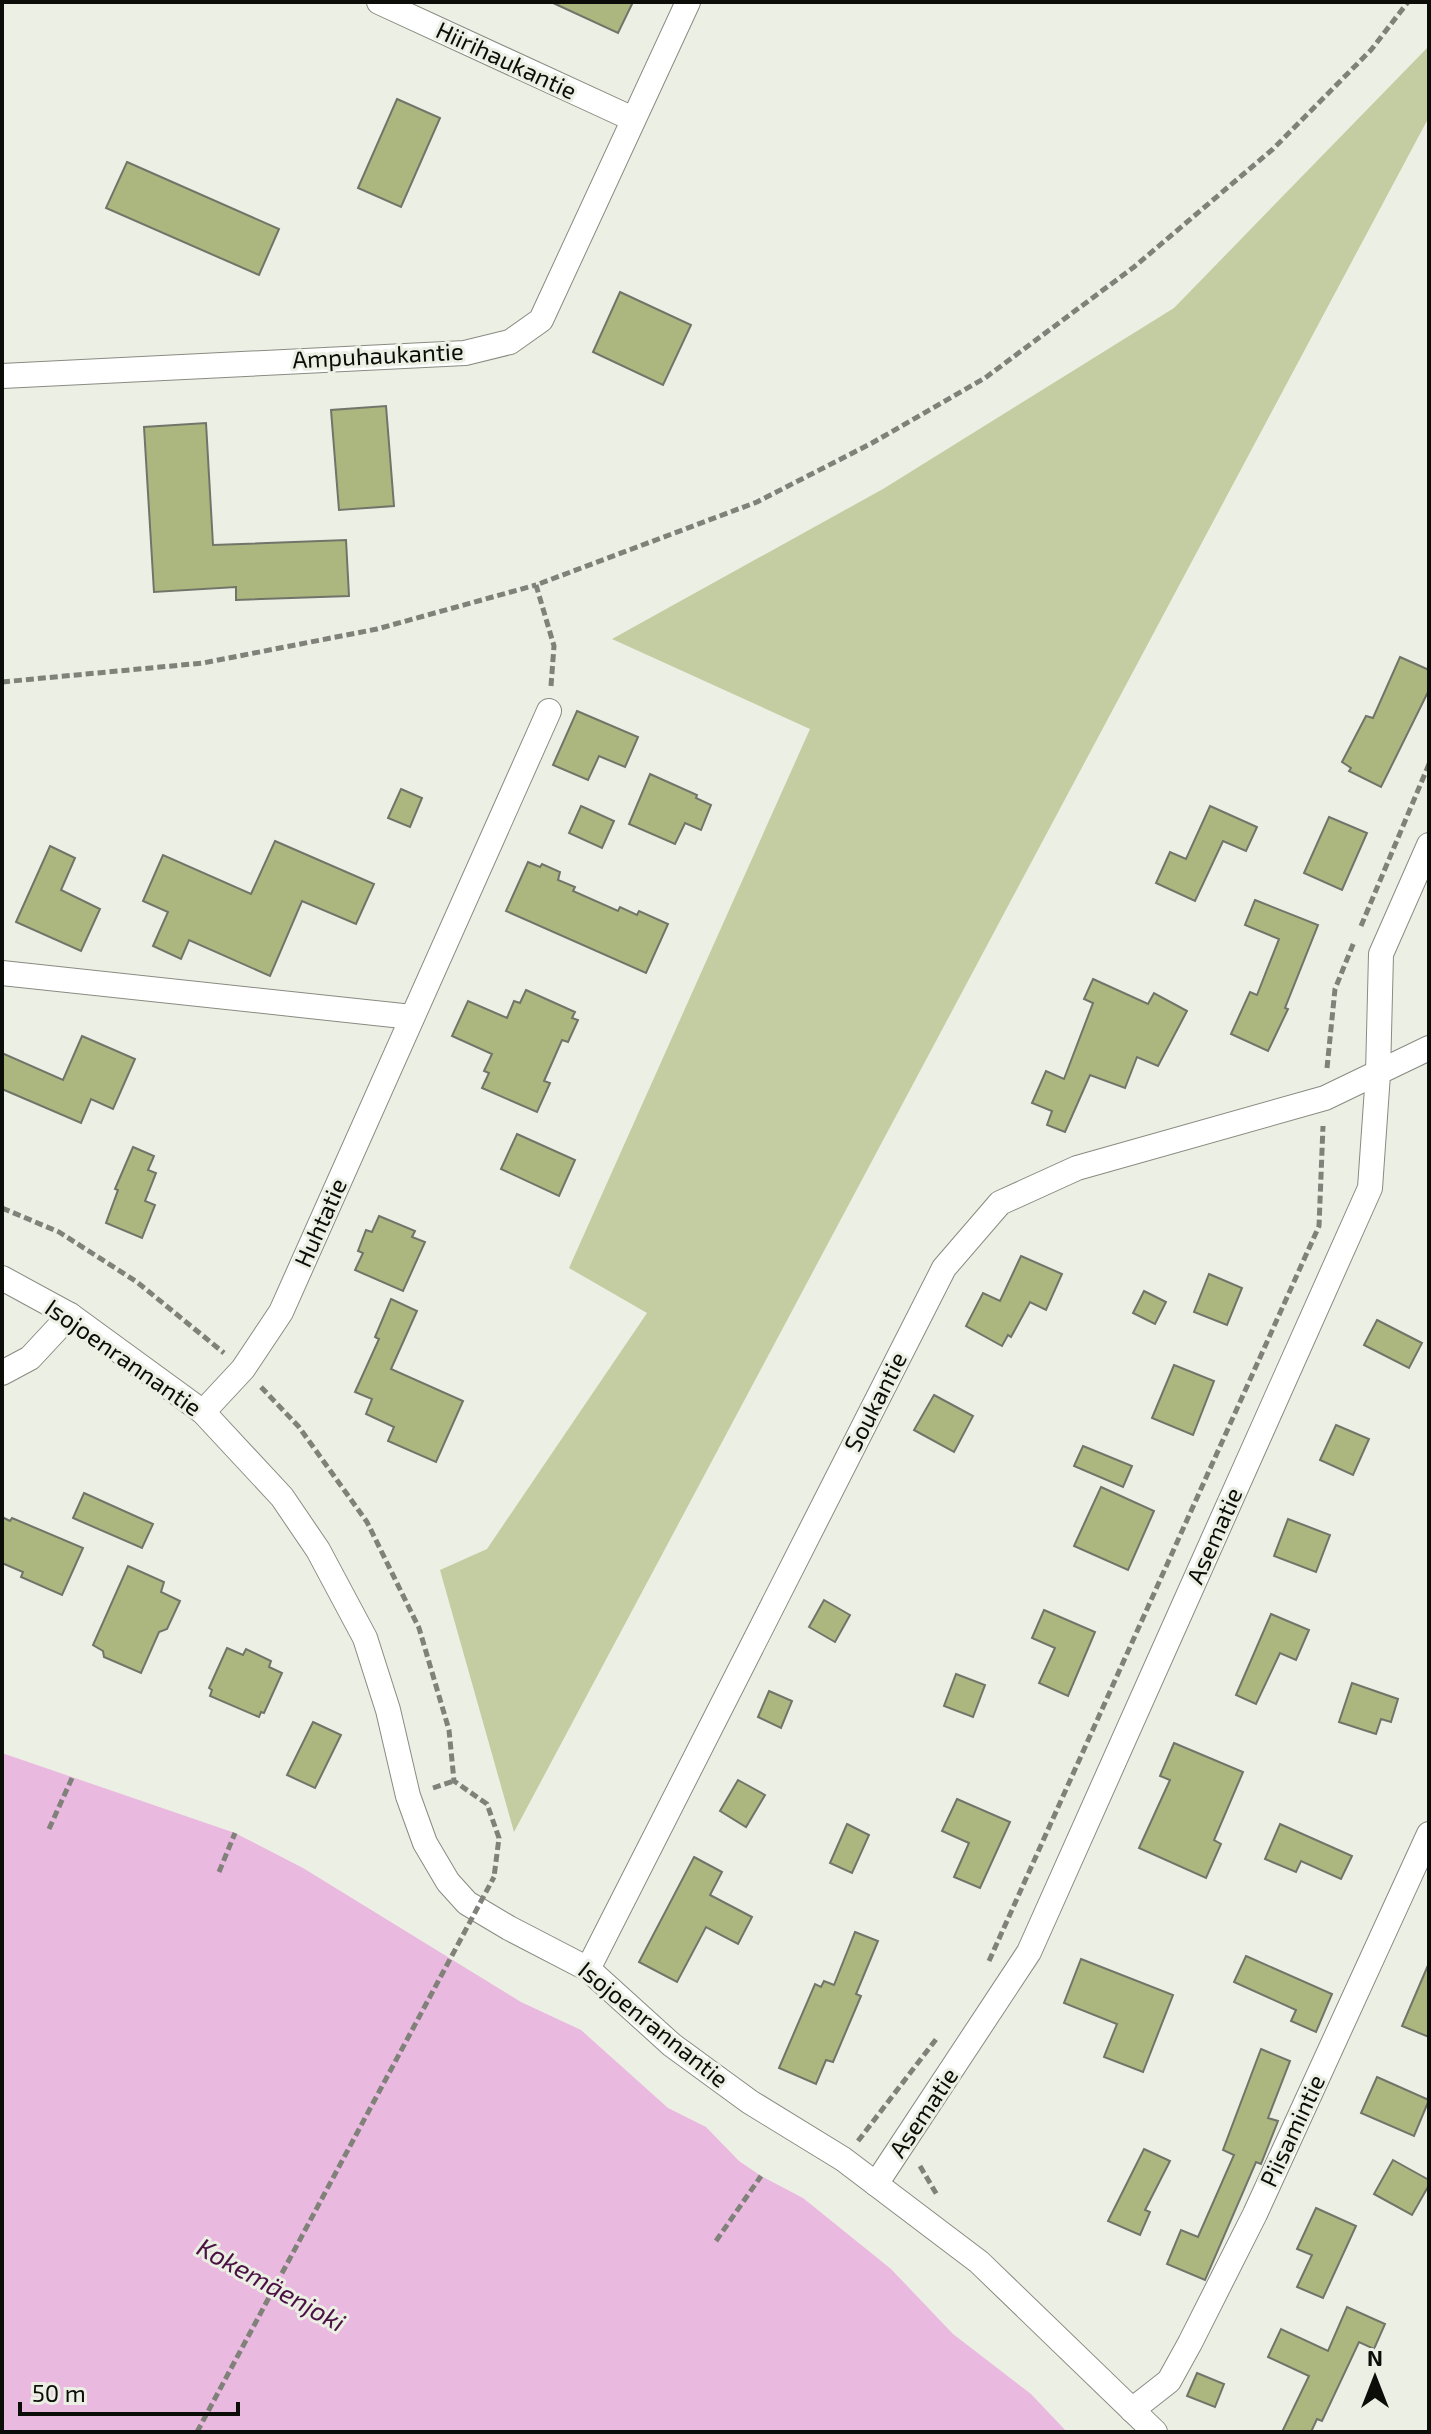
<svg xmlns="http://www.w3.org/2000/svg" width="1431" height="2434" viewBox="0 0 1431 2434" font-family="'Exo 2',sans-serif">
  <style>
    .green { fill: #c4cca2 }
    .water { fill: #eab9e0 }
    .building { fill: #acb77f; stroke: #72746a; stroke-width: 2 }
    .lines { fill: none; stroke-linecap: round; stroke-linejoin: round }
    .minor-casing { stroke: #898b81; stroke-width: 26 }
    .path { stroke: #80827a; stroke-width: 5; stroke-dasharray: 8 4; stroke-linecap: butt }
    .minor { stroke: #fff; stroke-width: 24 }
    .path-bridge { stroke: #80827a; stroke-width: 5; stroke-dasharray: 8 4; stroke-linecap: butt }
    .labels { text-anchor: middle; stroke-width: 6; stroke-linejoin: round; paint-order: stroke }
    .street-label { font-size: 24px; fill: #0c0d09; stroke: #ecefe3 }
    .water-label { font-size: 26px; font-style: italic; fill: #4a1243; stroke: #ecefe3 }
  </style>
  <rect width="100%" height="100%" fill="#ecefe3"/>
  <polygon class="green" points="1429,46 1429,117 514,1832 440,1570 487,1549 647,1313 569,1268 810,729 612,639 883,489 1174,308"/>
  <polygon class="water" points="2,1753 235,1833 303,1868 521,2002 581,2030 668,2108 706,2127 739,2161 761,2176 803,2198 891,2269 953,2334 1031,2394 1067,2432 2,2432"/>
  <g class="building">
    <polygon points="551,2 633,2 618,33"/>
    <polygon points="397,99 440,118 401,207 358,188"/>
    <polygon points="127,162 279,229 259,275 106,208"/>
    <polygon points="620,292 691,325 663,385 593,352"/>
    <polygon points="386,406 394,506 339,510 331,410"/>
    <polygon points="206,423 213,545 346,540 349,596 236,600 236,587 154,592 144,427"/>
    <polygon points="1400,657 1429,670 1429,690 1381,787 1349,771 1351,768 1342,762 1366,716 1373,718"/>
    <polygon points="577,711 638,737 625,767 599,756 588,780 553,765"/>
    <polygon points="650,774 697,795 696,798 711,805 701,830 685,823 675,844 629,824"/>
    <polygon points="401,789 422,798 410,827 388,818"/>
    <polygon points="581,806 614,821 602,848 569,833"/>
    <polygon points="1210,806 1257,827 1246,851 1223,841 1195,901 1156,883 1170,852 1186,859"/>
    <polygon points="1329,817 1367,833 1342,890 1304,873"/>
    <polygon points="275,841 374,884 356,924 302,901 270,976 189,940 181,959 153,946 168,912 143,901 163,855 251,894"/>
    <polygon points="50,846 75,858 61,890 100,909 81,951 16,922"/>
    <polygon points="528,862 540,867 542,864 560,872 558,880 575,887 573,891 618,911 620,907 637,915 639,911 668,924 646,973 506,911"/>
    <polygon points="1255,900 1318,925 1285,1008 1288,1009 1268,1051 1231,1034 1250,992 1257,995 1279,939 1245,925"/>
    <polygon points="1093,979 1148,1004 1154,993 1187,1011 1158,1066 1137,1057 1125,1088 1090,1075 1065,1132 1047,1125 1052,1111 1032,1103 1046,1071 1064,1079 1093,1003 1084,999"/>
    <polygon points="526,990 575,1012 572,1018 578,1020 568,1042 562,1040 544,1081 550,1083 537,1112 482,1088 489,1073 484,1071 492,1054 452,1036 468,1001 507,1018 514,1001 520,1003"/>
    <polygon points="82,1036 135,1059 113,1109 91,1099 81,1123 2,1089 2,1053 63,1080"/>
    <polygon points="517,1134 575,1160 559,1196 501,1169"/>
    <polygon points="133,1147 154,1156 148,1170 156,1173 145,1201 155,1205 142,1238 106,1223 118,1190 115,1189"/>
    <polygon points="379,1216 415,1231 412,1237 425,1242 403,1291 355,1270 363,1253 358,1251 366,1230 372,1232"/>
    <polygon points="1021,1256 1062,1274 1046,1310 1030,1302 1011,1337 1008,1335 1002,1346 966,1326 983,1293 1000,1301"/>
    <polygon points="1209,1274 1242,1288 1227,1325 1194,1312"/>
    <polygon points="1144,1291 1166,1302 1155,1324 1133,1313"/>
    <polygon points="391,1299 417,1311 391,1369 463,1401 436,1462 388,1441 394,1427 366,1414 372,1399 355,1392 379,1339 375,1337"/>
    <polygon points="1377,1320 1422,1343 1409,1368 1364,1345"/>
    <polygon points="1174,1365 1214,1381 1193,1435 1152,1418"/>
    <polygon points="934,1395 973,1416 954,1452 914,1430"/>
    <polygon points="1336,1425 1369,1439 1353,1475 1320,1460"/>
    <polygon points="1083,1446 1132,1466 1123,1487 1074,1466"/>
    <polygon points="1101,1487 1154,1511 1128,1570 1074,1546"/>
    <polygon points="84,1493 153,1524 142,1548 73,1518"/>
    <polygon points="2,1517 10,1521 12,1518 83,1548 62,1595 21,1577 23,1572 2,1563"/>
    <polygon points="1288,1519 1330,1535 1316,1572 1274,1556"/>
    <polygon points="128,1566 164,1582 161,1592 180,1601 167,1629 159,1632 141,1673 104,1657 103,1651 93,1645"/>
    <polygon points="824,1600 850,1615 835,1642 809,1627"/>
    <polygon points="1044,1610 1095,1632 1068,1696 1039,1683 1055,1648 1032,1638"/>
    <polygon points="1271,1614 1309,1630 1296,1660 1280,1653 1256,1704 1236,1695"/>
    <polygon points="227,1648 243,1655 246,1649 271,1661 269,1667 282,1673 264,1713 261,1712 259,1717 210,1696 212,1690 209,1688"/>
    <polygon points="956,1674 985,1685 973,1717 944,1706"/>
    <polygon points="1352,1683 1398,1699 1391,1722 1381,1719 1376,1734 1339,1722"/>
    <polygon points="769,1691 792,1701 781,1728 758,1717"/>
    <polygon points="313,1722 341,1735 315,1788 287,1775"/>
    <polygon points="1174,1743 1243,1772 1214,1840 1221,1844 1206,1878 1139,1848 1170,1780 1160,1776"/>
    <polygon points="738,1780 765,1795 746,1827 720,1811"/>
    <polygon points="957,1799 1010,1822 980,1888 954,1877 969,1843 942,1831"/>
    <polygon points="847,1824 869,1835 852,1873 830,1863"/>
    <polygon points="1280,1824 1352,1856 1341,1879 1301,1861 1296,1872 1265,1859"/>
    <polygon points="694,1857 722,1872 710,1895 752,1917 738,1944 706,1927 677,1982 639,1962"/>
    <polygon points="855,1932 878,1941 856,1994 861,1996 833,2062 826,2060 816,2084 779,2068 815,1984 821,1987 824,1981 834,1985"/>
    <polygon points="1246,1956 1332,1994 1316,2032 1291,2021 1296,2010 1234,1982"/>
    <polygon points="1081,1959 1173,1995 1143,2072 1104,2057 1117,2024 1064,2003"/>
    <polygon points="1429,1963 1429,2037 1402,2026"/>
    <polygon points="1261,2049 1290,2061 1268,2118 1278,2121 1261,2164 1256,2162 1205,2280 1167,2264 1181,2230 1198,2237 1234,2155 1223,2150"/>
    <polygon points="1377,2077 1429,2100 1414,2136 1361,2113"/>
    <polygon points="1144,2149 1170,2161 1145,2210 1150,2212 1140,2235 1108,2221"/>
    <polygon points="1393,2160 1429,2180 1429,2185 1412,2215 1374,2194"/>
    <polygon points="1316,2208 1356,2226 1323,2298 1297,2287 1312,2255 1297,2249"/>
    <polygon points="1347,2307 1385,2324 1374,2349 1359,2342 1322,2421 1317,2419 1311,2432 1282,2432 1309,2376 1268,2357 1281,2329 1328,2351"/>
    <polygon points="1197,2373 1224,2384 1215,2407 1187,2396"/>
  </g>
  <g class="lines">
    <g class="minor-casing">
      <g id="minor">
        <polyline points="379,2 633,119"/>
        <polyline points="2,376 465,353 510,342 541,320 688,2"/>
        <polyline points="2,973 412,1017"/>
        <polyline points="2,1278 70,1315 203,1412 282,1497 318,1550 365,1638 388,1710 408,1796 425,1843 448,1882 467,1903 509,1928 588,1969 672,2045 750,2102 843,2159 979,2262 1155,2432"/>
        <polyline points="2,1373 30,1358 70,1315"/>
        <polyline points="203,1412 243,1369 281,1312 549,711"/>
        <polyline points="588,1969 944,1268 1000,1203 1077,1168 1325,1098 1429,1048"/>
        <polyline points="876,2184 1029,1952 1370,1188 1378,1074 1381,954 1429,845"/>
        <polyline points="1132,2410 1169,2381 1190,2343 1255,2214 1429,1834"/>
      </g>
    </g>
    <g class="path">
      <polyline points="2,682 203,663 377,629 536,585"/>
      <polyline points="551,686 554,646 536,585 757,502 872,443 985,378 1134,267 1273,149 1371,50 1408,2"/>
      <polyline points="1361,926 1429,764"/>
      <polyline points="1327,1068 1335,989 1354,942"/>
      <polyline points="2,1208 59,1232 137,1282 224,1353"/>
      <polyline points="261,1387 299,1427 367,1522 419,1628 449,1730 454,1781 487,1804 499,1838 494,1877"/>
      <polyline points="433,1788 454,1781"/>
      <polyline points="49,1829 72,1778"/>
      <polyline points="219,1872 235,1833"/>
      <polyline points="989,1961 1319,1226 1323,1126"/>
      <polyline points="858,2141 937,2038"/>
      <polyline points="920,2166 937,2195"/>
      <polyline points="716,2241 761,2176"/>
    </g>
    <use href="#minor" class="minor"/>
    <polyline class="path-bridge" points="197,2432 494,1877"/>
  </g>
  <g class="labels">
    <g class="street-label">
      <text transform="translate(506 61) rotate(25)" y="8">Hiirihaukantie</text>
      <text transform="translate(378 356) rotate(-3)" y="8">Ampuhaukantie</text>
      <text transform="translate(321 1223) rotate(-66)" y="8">Huhtatie</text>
      <text transform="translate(123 1358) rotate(35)" y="8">Isojoenrannantie</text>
      <text transform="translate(876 1402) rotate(-63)" y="8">Soukantie</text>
      <text transform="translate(1215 1536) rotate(-66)" y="8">Asematie</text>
      <text transform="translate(653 2025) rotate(39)" y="8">Isojoenrannantie</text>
      <text transform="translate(924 2113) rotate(-56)" y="8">Asematie</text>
      <text transform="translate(1293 2131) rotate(-65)" y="8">Piisamintie</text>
    </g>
    <g class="water-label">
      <text transform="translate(271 2285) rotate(29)" y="9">Kokemäenjoki</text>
    </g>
  </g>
  <rect width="1431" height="2434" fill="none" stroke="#0c0d09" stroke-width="8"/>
  <g transform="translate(1375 2378)" stroke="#ecefe3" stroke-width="6" paint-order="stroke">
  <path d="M0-6L14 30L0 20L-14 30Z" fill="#0c0d09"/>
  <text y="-12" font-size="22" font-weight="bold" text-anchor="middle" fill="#0c0d09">N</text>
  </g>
  <path d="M20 2402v12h218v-12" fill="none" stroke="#0c0d09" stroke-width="4"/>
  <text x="32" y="2402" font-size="24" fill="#0c0d09" stroke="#ecefe3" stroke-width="6" paint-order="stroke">50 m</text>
</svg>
